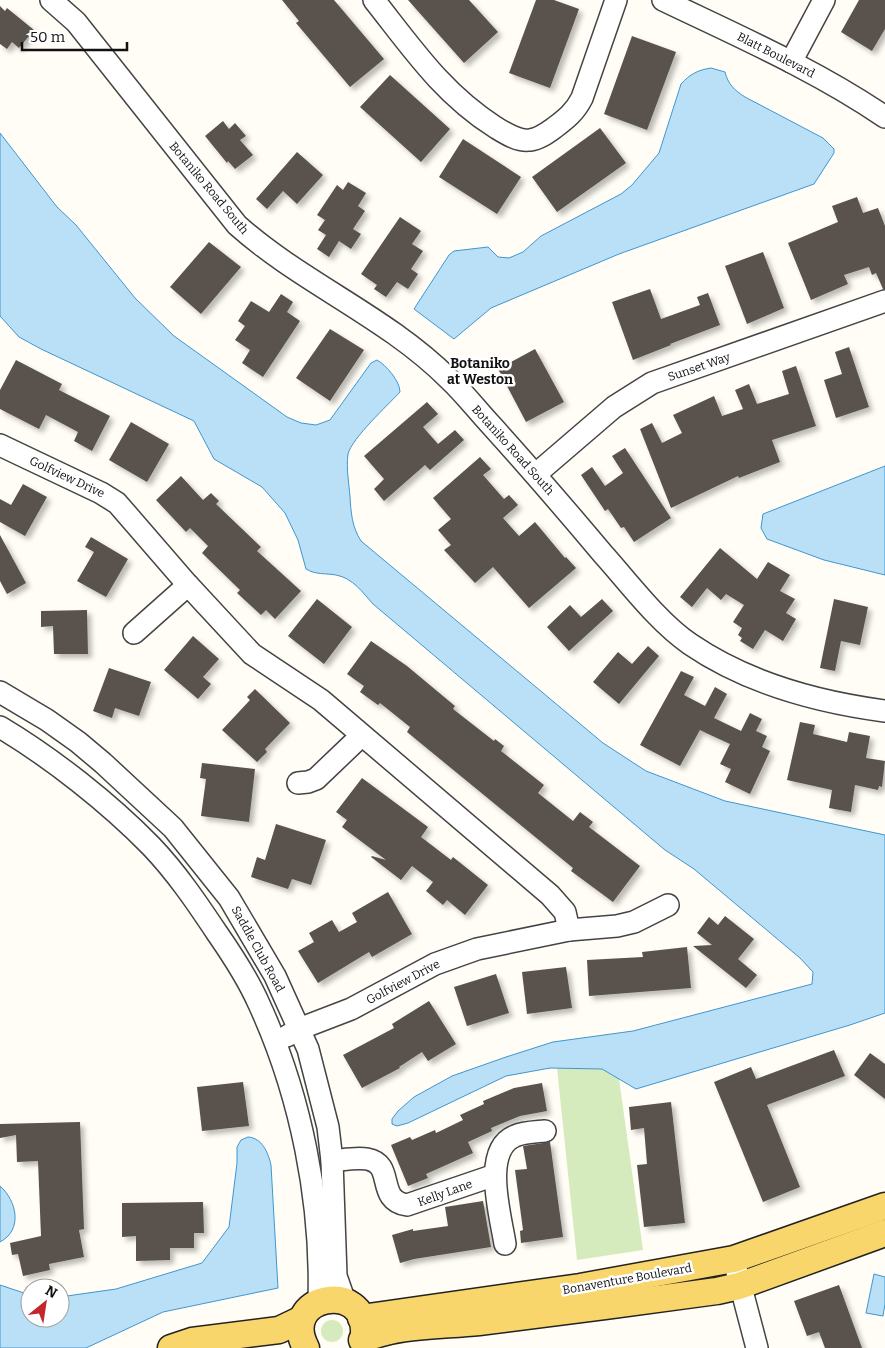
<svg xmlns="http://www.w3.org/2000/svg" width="885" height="1348" viewBox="0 0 885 1348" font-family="Bitter,serif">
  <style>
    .green { fill: #d5ebbd }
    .water { fill: #b9e0f7; stroke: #3f96cf }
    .building { fill: #5a524d; filter: url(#shadow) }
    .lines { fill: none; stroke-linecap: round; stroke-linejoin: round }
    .minor-casing { stroke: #444; stroke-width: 24 }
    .major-casing { stroke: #222; stroke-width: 29 }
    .minor { stroke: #fff; stroke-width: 21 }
    .major { stroke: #f9d66b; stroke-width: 26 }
    .labels { text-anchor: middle; stroke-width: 5; stroke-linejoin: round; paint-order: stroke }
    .street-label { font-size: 12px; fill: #111; stroke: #fff }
    .neighbourhood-label { font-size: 14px; font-weight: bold; fill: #111; stroke: #fff }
  </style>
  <defs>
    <filter id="shadow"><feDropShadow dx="4" dy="4" stdDeviation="2.5" flood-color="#0004"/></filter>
  </defs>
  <rect width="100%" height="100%" fill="#fffdf5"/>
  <g class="green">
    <polygon points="557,1068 602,1069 619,1079 643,1250 577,1260"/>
    <circle cx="332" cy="1331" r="11"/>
  </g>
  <g class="water">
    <path d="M711,68L725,72C728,84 734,90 745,97L823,138L834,149V153L814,184L619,254L536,289L491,308L454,339L414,309L449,255L454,251L488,247L498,257L509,258L523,252L541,236L621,194L632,185L659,153L681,84C690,74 698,70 711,68Z"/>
    <path d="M0,133L57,207L76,225L135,298L174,336L287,417L301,423L316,425L330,420L371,363L377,360C386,365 400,381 400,392C388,405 352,438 348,454C346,468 349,483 350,497C351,513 352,527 361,541L603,743L646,771L725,801L885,835V1013L850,1025L636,1089L602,1069L550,1068L506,1076L408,1123L397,1126L392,1124V1119L398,1111L414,1097L452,1076L506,1057L553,1042L633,1031L812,984L813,972L800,958L694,869L665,850L373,604C363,593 353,578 336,575C325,573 316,575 306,569L298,540L285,513L262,487L214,459L194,421L41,349L19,337L0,316Z"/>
    <polygon points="885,466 885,575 824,560 767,539 761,528 763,514"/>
    <path d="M248,1137C262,1138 268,1152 271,1165L278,1288L163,1312L86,1348H0V1285L30,1295V1318H60V1297L116,1289L202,1263L229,1227L237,1163V1147L241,1140Z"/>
    <path d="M0,1186C17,1201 23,1230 0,1242Z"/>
    <polygon points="874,1274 885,1277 885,1304 883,1316 866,1313"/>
  </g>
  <g class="building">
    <polygon points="282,0 334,0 384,59 350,87 296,23 299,21"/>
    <polygon points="408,0 469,0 498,32 464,63"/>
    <polygon points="536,0 554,0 579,9 550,88 509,73"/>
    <polygon points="859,0 885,0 885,29 872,51 841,32"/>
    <polygon points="0,6 5,11 7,8 34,30 19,48 12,42 7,49 0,44"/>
    <polygon points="632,36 676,52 647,130 604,114"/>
    <polygon points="390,75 450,129 421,162 360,107"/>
    <polygon points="223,121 229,129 235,123 246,136 240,140 253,155 235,169 228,161 227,163 205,136"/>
    <polygon points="600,128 626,163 557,212 532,177"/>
    <polygon points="463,139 521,177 497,214 439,177"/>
    <polygon points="297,152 323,175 297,204 283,191 267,209 256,199"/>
    <polygon points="348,182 366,193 358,206 365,211 353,229 361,234 351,249 339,241 329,257 317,249 326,235 318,230 325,220 317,215 337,185 343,190"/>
    <polygon points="857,197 863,213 878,208 885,226 885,289 883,289 876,273 872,275 869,267 844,275 848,284 811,300 788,243 838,222 832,206"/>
    <polygon points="400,217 421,231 412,244 423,251 411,269 418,274 408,289 397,282 386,297 374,289 377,285 361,274"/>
    <polygon points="209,242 241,267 201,314 170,287"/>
    <polygon points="763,252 784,308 747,324 725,266"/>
    <polygon points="650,289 661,319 700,305 697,297 708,293 720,325 670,344 671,345 633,360 612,302"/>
    <polygon points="281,294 293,302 287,312 300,321 263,377 242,363 250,350 235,340 245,326 238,321 251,301 269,312"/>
    <polygon points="330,329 364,350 330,401 296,378"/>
    <polygon points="849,347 869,407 836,418 824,380 842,374 835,352"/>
    <polygon points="535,349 564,402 526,422 498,369"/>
    <polygon points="16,360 62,384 59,390 110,416 92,451 74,441 78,432 46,415 39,429 0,409 0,390"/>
    <polygon points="796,366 816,426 772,440 780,462 739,478 738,476 671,508 640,429 652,423 662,443 682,433 673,415 714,396 722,416 743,409 735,390 749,384 757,404 789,394 782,371"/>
    <polygon points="427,402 438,414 423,427 438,444 455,430 464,440 430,470 425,465 384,501 374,489 384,479 364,456"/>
    <polygon points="131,422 169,444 147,482 109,460"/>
    <polygon points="625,448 671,518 634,542 624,527 621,528 608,509 605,511 581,475 592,467 605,486 623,473 612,456"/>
    <polygon points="480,457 491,469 483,475 504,499 509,495 518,505 503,518 519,536 535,522 565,558 566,557 576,568 529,608 493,567 475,583 444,550 451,545 438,530 451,519 433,498"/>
    <polygon points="181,476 203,500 211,493 219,501 216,504 261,547 257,551 301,591 275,619 266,610 261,615 237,593 240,590 202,553 208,546 190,528 186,532 156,500"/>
    <polygon points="23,484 47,497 25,536 0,522 0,499 11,505"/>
    <polygon points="0,535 26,583 7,594 0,581"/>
    <polygon points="91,537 128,559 106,597 77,581 94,552 85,547"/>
    <polygon points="720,548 757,579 768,562 790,575 780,591 795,599 786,613 796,619 783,641 765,630 753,649 740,641 742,638 738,635 742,628 733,622 744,605 726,594 721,600 707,588 692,607 680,597"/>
    <polygon points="317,599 352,627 324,664 288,636"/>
    <polygon points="602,599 613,611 569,651 547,627 570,605 581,617"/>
    <polygon points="834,599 868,607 860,645 841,641 835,671 820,668"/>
    <polygon points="87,610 88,654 54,654 53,626 41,627 41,611"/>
    <polygon points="193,636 219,659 203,677 211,684 198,699 164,670"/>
    <polygon points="371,641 407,666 455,706 453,709 494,741 495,739 504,746 501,751 544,785 538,793 573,821 580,812 593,822 589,827 640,866 613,902 571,871 573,868 407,732 410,727 380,703 378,705 360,692 364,686 347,674"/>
    <polygon points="648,646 659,656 619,704 593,682 618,652 632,664"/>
    <polygon points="109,668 151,682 139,716 115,708 112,718 93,711"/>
    <polygon points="681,671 694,677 684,695 705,706 715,687 727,694 714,718 741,731 750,713 762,719 756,731 767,736 762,747 770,751 750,794 725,782 731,769 720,764 730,744 706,733 700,730 680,766 640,745"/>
    <polygon points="255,689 290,723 265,749 267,752 257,762 222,730 250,700 247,697"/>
    <polygon points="800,722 815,725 813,734 847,742 849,732 870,736 866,758 885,761 882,787 879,786 878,790 855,785 851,812 829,808 832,790 787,780"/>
    <polygon points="202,763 255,769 249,822 201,816 206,779 200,778"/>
    <polygon points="362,778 428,827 421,837 451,860 453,857 488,885 465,915 447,900 443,905 426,891 433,882 412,866 401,880 371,857 372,856 386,860 342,827 347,820 336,812"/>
    <polygon points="276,824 326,840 311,885 292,879 288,889 251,877 257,857 265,860"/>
    <polygon points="388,892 412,934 372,957 369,952 318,983 298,951 314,942 309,933 332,920 339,932 357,922 352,913"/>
    <polygon points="725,916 754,939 738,959 757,975 746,988 693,946 712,945 697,933 709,917 718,925"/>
    <polygon points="687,947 691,988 589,996 587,960 643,957 642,952"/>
    <polygon points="566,967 572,1008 527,1014 522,972"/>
    <polygon points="496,974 509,1013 467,1026 454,987"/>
    <polygon points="429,1001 456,1044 428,1061 422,1052 399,1067 400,1068 362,1088 343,1055 394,1028 392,1024"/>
    <polygon points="834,1050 845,1076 767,1105 800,1187 763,1202 714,1082 751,1067 756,1079"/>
    <polygon points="870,1053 885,1064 885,1099 854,1075"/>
    <polygon points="243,1082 249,1126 202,1131 197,1087"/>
    <polygon points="542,1083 547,1111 520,1116 491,1128 492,1131 468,1142 473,1153 426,1174 428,1178 408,1186 391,1145 410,1137 412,1140 435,1130 436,1133 463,1120 460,1115 484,1104 483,1101 514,1088"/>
    <polygon points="671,1102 685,1223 644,1227 637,1165 647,1164 644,1128 631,1130 629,1107"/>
    <polygon points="80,1122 84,1229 79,1230 84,1257 49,1264 50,1270 23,1276 18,1254 12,1255 10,1243 41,1236 38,1161 17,1162 16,1135 0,1138 0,1124"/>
    <polygon points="550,1142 563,1237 521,1243 520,1231 523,1230 515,1170 527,1169 523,1146"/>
    <polygon points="483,1201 491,1247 414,1259 400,1263 392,1235 413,1229 413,1231 448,1226 445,1207"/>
    <polygon points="203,1202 204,1233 194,1233 194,1248 170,1248 170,1260 136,1261 136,1236 122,1237 122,1203"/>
    <polygon points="839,1285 862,1348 825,1348 819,1332 807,1336 794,1301"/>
  </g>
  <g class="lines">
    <g class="minor-casing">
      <g id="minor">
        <path d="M51,0L76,22L237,225C302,283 387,317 449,379C464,393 477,410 491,425C529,467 566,510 603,554C629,583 658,622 690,644C747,683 817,702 885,711"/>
        <path d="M374,0C412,48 442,93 495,127C505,133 518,142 530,140C539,139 547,133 554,128C566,119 575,112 582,98L616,0"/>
        <path d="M663,0C738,36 816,70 885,117"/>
        <polyline points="791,62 824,0"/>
        <polyline points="0,445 101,493 117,503 188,585 252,654 321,700 550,895 565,912 569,930"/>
        <polyline points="536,474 614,407 652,383 885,301"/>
        <polyline points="134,633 188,585"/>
        <polyline points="0,692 47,720 78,742 103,763 173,828 229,898 275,976 308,1049 328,1127 332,1161 336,1276 345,1302"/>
        <path d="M0,727C52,758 109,803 151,846C176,872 197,903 217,933C233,956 248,979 259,1004C301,1095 322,1202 319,1301"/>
        <polyline points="298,783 308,782 316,779 361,736"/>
        <polyline points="287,1036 299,1029 351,1009 435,964 477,949 569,930 617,926 634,922 668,905"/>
        <path d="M332,1161C343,1160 356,1157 367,1159C396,1164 375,1200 407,1205L495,1175"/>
        <path d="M505,1244C501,1217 481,1150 515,1136C524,1132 535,1132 545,1131"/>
        <polyline points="737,1272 757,1348"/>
      </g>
    </g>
    <g class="major-casing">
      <g id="major">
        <polyline points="361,1318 580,1287 734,1259 885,1206"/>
        <path d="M362,1340C396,1324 441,1326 479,1322C558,1312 638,1302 717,1291L739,1286L885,1233"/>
        <polyline points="171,1348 192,1341 279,1330 302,1319"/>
        <path d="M306,1348C278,1295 367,1279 364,1334"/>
      </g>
    </g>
    <use href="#minor" class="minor"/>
    <use href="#major" class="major"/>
  </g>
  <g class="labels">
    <g class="street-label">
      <text transform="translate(776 55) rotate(27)" y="4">Blatt Boulevard</text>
      <text transform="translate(209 188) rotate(50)" y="4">Botaniko Road South</text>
      <text transform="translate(699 367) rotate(-19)" y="4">Sunset Way</text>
      <text transform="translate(513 450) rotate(48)" y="4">Botaniko Road South</text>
      <text transform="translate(67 477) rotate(25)" y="4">Golfview Drive</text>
      <text transform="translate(258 949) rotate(61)" y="4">Saddle Club Road</text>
      <text transform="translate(403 982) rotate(-28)" y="4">Golfview Drive</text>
      <text transform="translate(445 1193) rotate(-20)" y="4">Kelly Lane</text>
      <text transform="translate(627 1279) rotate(-10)" y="4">Bonaventure Boulevard</text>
    </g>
    <g class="neighbourhood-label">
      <text x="480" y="368">Botaniko<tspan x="480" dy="16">at Weston</tspan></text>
    </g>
  </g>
  <g transform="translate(45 1303) rotate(30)"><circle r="24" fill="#ffffff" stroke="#a0a0a0"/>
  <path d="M0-4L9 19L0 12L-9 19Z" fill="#c4262e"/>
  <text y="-8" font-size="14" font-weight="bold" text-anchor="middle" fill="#111111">N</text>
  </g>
  <path d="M22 42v8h105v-8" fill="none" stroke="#111111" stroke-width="2.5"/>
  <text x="30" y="42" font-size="15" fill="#111111" stroke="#ffffff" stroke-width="4" paint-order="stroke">50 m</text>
</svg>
